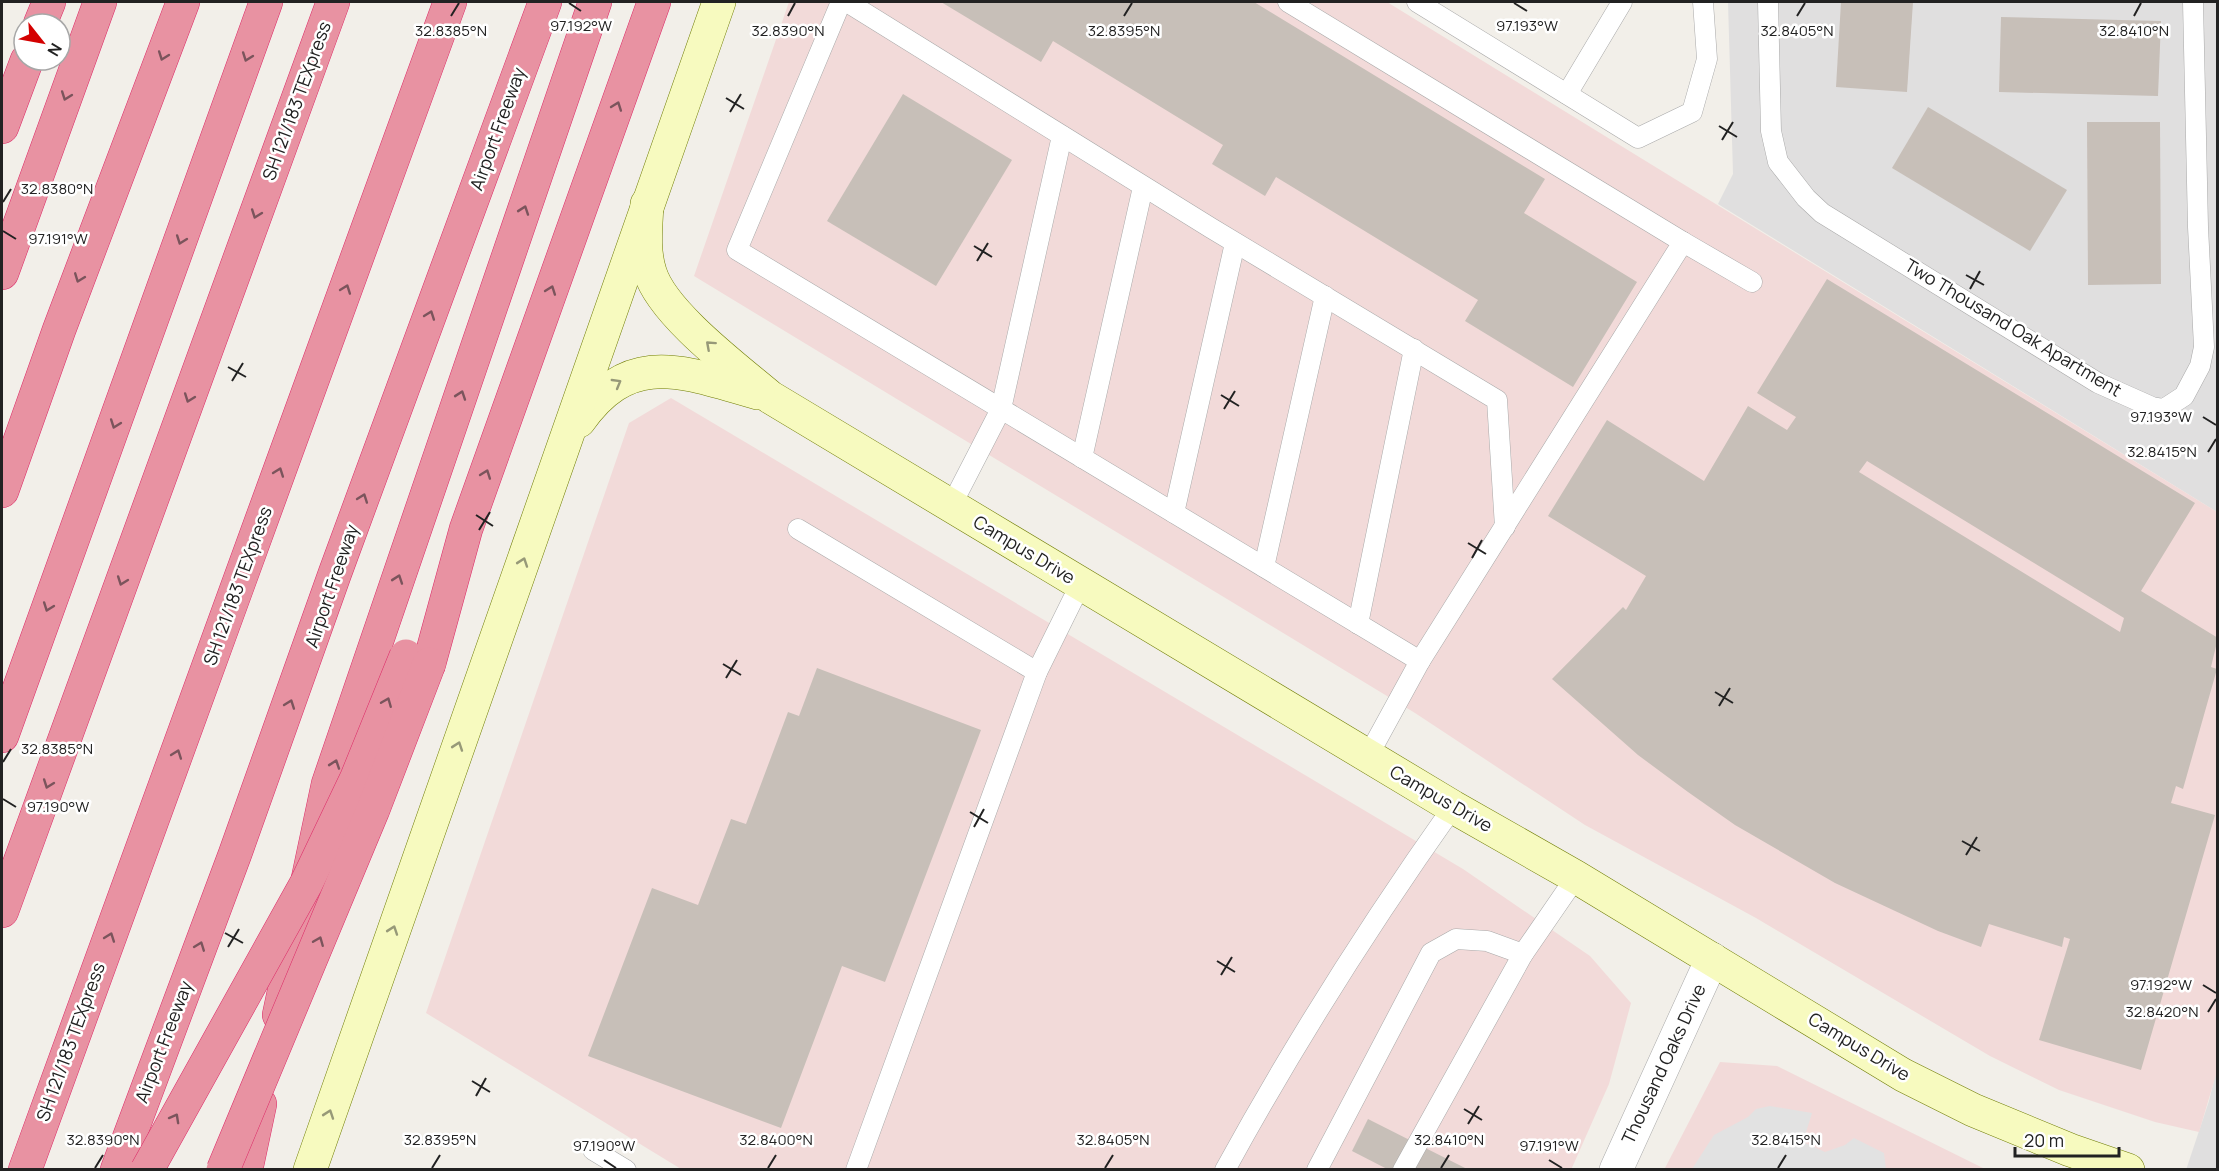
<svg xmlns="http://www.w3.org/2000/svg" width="2219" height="1171" viewBox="0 0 2219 1171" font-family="Manrope,sans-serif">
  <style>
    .residential { fill: #e0dfdf }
    .commercial { fill: #f2dad9 }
    .parking { fill: #e2e2e2 }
    .building { fill: #c7bfb8; fill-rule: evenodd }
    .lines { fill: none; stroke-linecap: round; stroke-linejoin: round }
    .lane-casing { stroke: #a9a9a9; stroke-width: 21 }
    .street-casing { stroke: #a9a9a9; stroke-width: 34 }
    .secondary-casing { stroke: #707d05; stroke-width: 34 }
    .highway-casing { stroke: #dc2a67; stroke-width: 34 }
    .lane { stroke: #fff; stroke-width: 20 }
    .street { stroke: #fff; stroke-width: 33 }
    .secondary { stroke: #f7fabf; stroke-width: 33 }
    .highway { stroke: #e892a2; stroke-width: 33 }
    .highway-bridge-casing { stroke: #dc2a67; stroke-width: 34; stroke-linecap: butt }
    .highway-bridge { stroke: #e892a2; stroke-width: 33 }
    .oneway { stroke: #7b545c }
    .oneway2 { stroke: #979978 }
    .ticks { fill: none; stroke: #222; stroke-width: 2 }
    .labels { text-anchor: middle; stroke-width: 5; stroke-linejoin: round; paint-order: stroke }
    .street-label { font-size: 18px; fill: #222; stroke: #fff }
    .ticks-label { font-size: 15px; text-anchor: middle; fill: #222; stroke: #fff; stroke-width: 5; stroke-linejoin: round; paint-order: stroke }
  </style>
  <rect width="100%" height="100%" fill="#f2efe9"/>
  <g class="residential">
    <polygon points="1728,2 2217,2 2217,512 1718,204 1733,174"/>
    <polygon points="2217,1068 2217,1169 2186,1170 2209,1101"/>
  </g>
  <g class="commercial">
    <polygon points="789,2 1387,2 2217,512 2218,1068 2199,1132 2155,1122 2059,1090 1990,1056 1756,918 1585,825 1415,713 694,276"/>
    <polygon points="671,398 1463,869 1590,956 1631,1003 1609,1084 1571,1170 681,1169 426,1013 629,423"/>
    <polygon points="1720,1062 1777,1066 1985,1169 1664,1170"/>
  </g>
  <polygon class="parking" points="1770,1106 1812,1113 1803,1142 1825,1152 1845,1145 1854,1138 1884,1153 1886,1169 1692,1169 1714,1135 1748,1117 1756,1109"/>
  <g class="building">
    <polygon points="941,2 1254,2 1545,179 1524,213 1637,282 1573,387 1465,321 1478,300 1276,177 1265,196 1212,164 1223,145 1053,41 1041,62"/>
    <polygon points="1841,2 1913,2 1907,92 1836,87"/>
    <polygon points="2001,17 2161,21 2158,96 1999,92"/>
    <polygon points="903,94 1012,160 936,286 827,221"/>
    <polygon points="1928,107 2067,190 2030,251 1892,168"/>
    <polygon points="2087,122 2160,122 2161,284 2088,285"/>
    <path d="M1827,279L2195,503L2141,591L2218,638L2211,667L2217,669L2183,789L2176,786L2171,803L2215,815L2141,1070L2039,1040L2070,939L2064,937L2062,947L1989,924L1981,947L1938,931L1835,883L1735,825L1688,792L1638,755L1552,679L1623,607L1626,610L1646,576L1548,516L1607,420L1704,481L1748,406L1787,430L1796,417L1757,393ZM1867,461L2124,618L2120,632L1859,472Z"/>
    <polygon points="817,668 981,730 885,982 842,966 781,1128 588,1056 652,888 698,905 731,819 746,824 788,712 799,716"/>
    <polygon points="1368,1119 1469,1170 1389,1170 1352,1151"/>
  </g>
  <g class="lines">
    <g class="lane-casing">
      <g id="lane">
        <polyline points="841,2 737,250 1420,661"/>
        <polyline points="847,2 1211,228 1497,400 1505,527"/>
        <polyline points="1288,2 1683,242 1420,661 1368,756"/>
        <polyline points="1417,2 1638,138 1692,112 1707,59 1703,2"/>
        <polyline points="1768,2 1771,131 1778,162 1806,198 1822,213 2098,383 2152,407 2164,409 2184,396 2200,366 2204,347 2198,227 2193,2"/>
        <polyline points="1567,94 1622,2"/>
        <polyline points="1683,242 1752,282"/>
        <polyline points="1082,458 1143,187"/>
        <polyline points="951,506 1001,409 1062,136"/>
        <polyline points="1174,513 1235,243"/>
        <polyline points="798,529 1037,672"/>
        <polyline points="1264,567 1325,296"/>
        <polyline points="1358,624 1414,349"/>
        <polyline points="593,1150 626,1170"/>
        <polyline points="856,1170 1037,672 1081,583"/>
        <path d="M1225,1170C1294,1044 1370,924 1453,807"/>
        <polyline points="1317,1170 1431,953 1456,939 1487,941 1523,954"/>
        <polyline points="1403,1170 1523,954 1576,877"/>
      </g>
    </g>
    <g class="street-casing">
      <polyline id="street" points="1616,1170 1712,959"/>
    </g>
    <g class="secondary-casing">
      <g id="secondary">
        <path d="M647,204C646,227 643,250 650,272C662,313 737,369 770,397L1453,807L1576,877L1903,1075L1973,1110L2070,1150L2128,1170"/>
        <path d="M579,421C631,347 685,373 758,393"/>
        <polyline points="310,1170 719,2"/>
      </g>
    </g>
    <g class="highway-casing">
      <g id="highway">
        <polyline points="40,24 49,2"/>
        <polyline points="2,127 27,60"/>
        <polyline points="2,273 100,2"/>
        <polyline points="2,491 59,330 183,2"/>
        <polyline points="429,664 466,529 654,2"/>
        <polyline points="2,736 266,2"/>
        <polyline points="2,911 333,2"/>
        <polyline points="279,1015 328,784 595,2"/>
        <polyline points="25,1170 450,2"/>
        <polyline points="117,1170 235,854 335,573 545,2"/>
        <polyline points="246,1170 260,1104"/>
      </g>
    </g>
    <use href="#lane" class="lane"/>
    <use href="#street" class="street"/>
    <use href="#secondary" class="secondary"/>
    <use href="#highway" class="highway"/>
    <g class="highway-bridge-casing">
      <g id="highway-bridge">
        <polyline points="147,1170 306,884 357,777 406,656"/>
        <polyline points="223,1170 373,810 429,664"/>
      </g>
    </g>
    <use href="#highway-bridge" class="highway-bridge"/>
  </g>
  <defs><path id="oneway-chevron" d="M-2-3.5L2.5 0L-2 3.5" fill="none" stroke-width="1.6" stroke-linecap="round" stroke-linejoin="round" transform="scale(1.5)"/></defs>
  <g class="oneway">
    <use href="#oneway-chevron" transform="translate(163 56) rotate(110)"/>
    <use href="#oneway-chevron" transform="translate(247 57) rotate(110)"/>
    <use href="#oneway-chevron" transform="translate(66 96) rotate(110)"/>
    <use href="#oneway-chevron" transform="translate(617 106) rotate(-70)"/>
    <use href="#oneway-chevron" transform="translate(524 210) rotate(-71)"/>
    <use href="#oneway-chevron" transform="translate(256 214) rotate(110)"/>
    <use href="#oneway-chevron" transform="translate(181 240) rotate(110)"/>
    <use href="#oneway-chevron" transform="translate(79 278) rotate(111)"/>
    <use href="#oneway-chevron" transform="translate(346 289) rotate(-70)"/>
    <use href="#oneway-chevron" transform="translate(551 290) rotate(-70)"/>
    <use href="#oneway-chevron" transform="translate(430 315) rotate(-70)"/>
    <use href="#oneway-chevron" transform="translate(461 395) rotate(-71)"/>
    <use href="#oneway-chevron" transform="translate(189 398) rotate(110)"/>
    <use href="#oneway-chevron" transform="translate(115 424) rotate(110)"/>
    <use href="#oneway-chevron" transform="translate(279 472) rotate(-70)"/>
    <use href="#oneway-chevron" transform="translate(486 474) rotate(-70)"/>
    <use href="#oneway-chevron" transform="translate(363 498) rotate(-70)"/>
    <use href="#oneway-chevron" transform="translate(398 579) rotate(-71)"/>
    <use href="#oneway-chevron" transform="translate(122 581) rotate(110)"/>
    <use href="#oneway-chevron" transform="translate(48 607) rotate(110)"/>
    <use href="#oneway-chevron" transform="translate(387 702) rotate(-68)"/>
    <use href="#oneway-chevron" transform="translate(290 704) rotate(-70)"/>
    <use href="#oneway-chevron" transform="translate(177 754) rotate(-70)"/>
    <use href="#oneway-chevron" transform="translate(335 764) rotate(-71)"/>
    <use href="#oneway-chevron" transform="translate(48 784) rotate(110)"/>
    <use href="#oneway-chevron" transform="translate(110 937) rotate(-70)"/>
    <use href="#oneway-chevron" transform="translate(319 941) rotate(-68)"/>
    <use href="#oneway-chevron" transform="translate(200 946) rotate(-69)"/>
    <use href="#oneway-chevron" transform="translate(175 1118) rotate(-61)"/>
  </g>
  <g class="oneway2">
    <use href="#oneway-chevron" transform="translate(710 345) rotate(-138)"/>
    <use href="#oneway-chevron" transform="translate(617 383) rotate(-30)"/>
    <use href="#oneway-chevron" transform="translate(523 562) rotate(-71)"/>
    <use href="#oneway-chevron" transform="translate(458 746) rotate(-71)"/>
    <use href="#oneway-chevron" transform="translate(393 930) rotate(-71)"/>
    <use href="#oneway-chevron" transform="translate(329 1114) rotate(-71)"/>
  </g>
  <path class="ticks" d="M569,3L581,11M1514,3L1527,11M451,16L459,3M788,16L795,3M1124,16L1132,3M1797,16L1805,3M2134,16L2141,3M726,98L744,109M730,112L741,94M1719,126L1737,137M1722,140L1733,122M3,202L11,189M3,231L16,239M974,246L992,257M977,261L988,243M1966,275L1984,285M1970,289L1980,271M228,367L246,377M232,381L243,363M1221,395L1239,406M1224,409L1235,391M2203,417L2216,425M2208,452L2216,439M476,515L493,526M479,530L490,512M1468,543L1486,554M1472,558L1482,540M723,664L741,675M726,678L737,660M1715,692L1733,703M1719,706L1730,688M3,762L11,749M3,799L16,807M970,812L988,823M974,827L984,809M1962,841L1980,851M1966,855L1977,837M225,933L243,943M228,947L239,929M1217,961L1235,972M1221,975L1232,957M2203,985L2216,993M2208,1012L2216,999M472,1081L490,1092M476,1096L486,1078M1464,1109L1482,1120M1468,1124L1479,1106M604,1160L616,1168M1549,1160L1562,1168M95,1168L103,1155M432,1168L440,1155M768,1168L776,1155M1105,1168L1113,1155M1441,1168L1449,1155M1778,1168L1786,1155"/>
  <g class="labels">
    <g class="street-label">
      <text transform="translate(297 101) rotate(-70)" y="6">SH 121/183 TEXpress</text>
      <text transform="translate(498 129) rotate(-70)" y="6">Airport Freeway</text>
      <text transform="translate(2013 328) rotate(31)" y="6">Two Thousand Oak Apartment</text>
      <text transform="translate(1024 550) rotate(31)" y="6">Campus Drive</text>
      <text transform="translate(238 586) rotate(-70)" y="6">SH 121/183 TEXpress</text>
      <text transform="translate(332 586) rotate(-71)" y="6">Airport Freeway</text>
      <text transform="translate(1441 799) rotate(30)" y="6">Campus Drive</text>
      <text transform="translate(71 1042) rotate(-70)" y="6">SH 121/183 TEXpress</text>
      <text transform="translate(164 1042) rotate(-69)" y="6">Airport Freeway</text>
      <text transform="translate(1859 1047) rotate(31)" y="6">Campus Drive</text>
      <text transform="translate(1664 1064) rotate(-65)" y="6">Thousand Oaks Drive</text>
    </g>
  </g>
  <g class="ticks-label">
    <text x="581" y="31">97.192°W</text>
    <text x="1527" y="31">97.193°W</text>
    <text x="451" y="36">32.8385°N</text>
    <text x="1124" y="36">32.8395°N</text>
    <text x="2134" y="36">32.8410°N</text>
    <text x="788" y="36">32.8390°N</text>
    <text x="1797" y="36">32.8405°N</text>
    <text x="57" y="194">32.8380°N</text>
    <text x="58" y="244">97.191°W</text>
    <text x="2161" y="422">97.193°W</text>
    <text x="2162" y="457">32.8415°N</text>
    <text x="57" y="754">32.8385°N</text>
    <text x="58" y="812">97.190°W</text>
    <text x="2161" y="990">97.192°W</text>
    <text x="2162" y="1017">32.8420°N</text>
    <text x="103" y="1145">32.8390°N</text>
    <text x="440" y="1145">32.8395°N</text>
    <text x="776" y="1145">32.8400°N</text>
    <text x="1113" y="1145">32.8405°N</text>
    <text x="1449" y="1145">32.8410°N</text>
    <text x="1786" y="1145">32.8415°N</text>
    <text x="604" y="1151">97.190°W</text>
    <text x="1549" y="1151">97.191°W</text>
  </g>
  <rect width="2219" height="1171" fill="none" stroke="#222222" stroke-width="6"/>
  <g transform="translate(42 42) rotate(121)"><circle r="28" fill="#ffffff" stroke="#a7a7a7" stroke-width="1.5"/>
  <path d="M0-4.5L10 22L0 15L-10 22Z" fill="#d40000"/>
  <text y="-9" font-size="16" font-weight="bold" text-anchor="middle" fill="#222222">N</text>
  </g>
  <path d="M2015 1147v9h104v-9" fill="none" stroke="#222222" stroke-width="3"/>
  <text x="2024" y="1147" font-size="18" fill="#222222" stroke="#ffffff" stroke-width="4.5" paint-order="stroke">20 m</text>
</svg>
